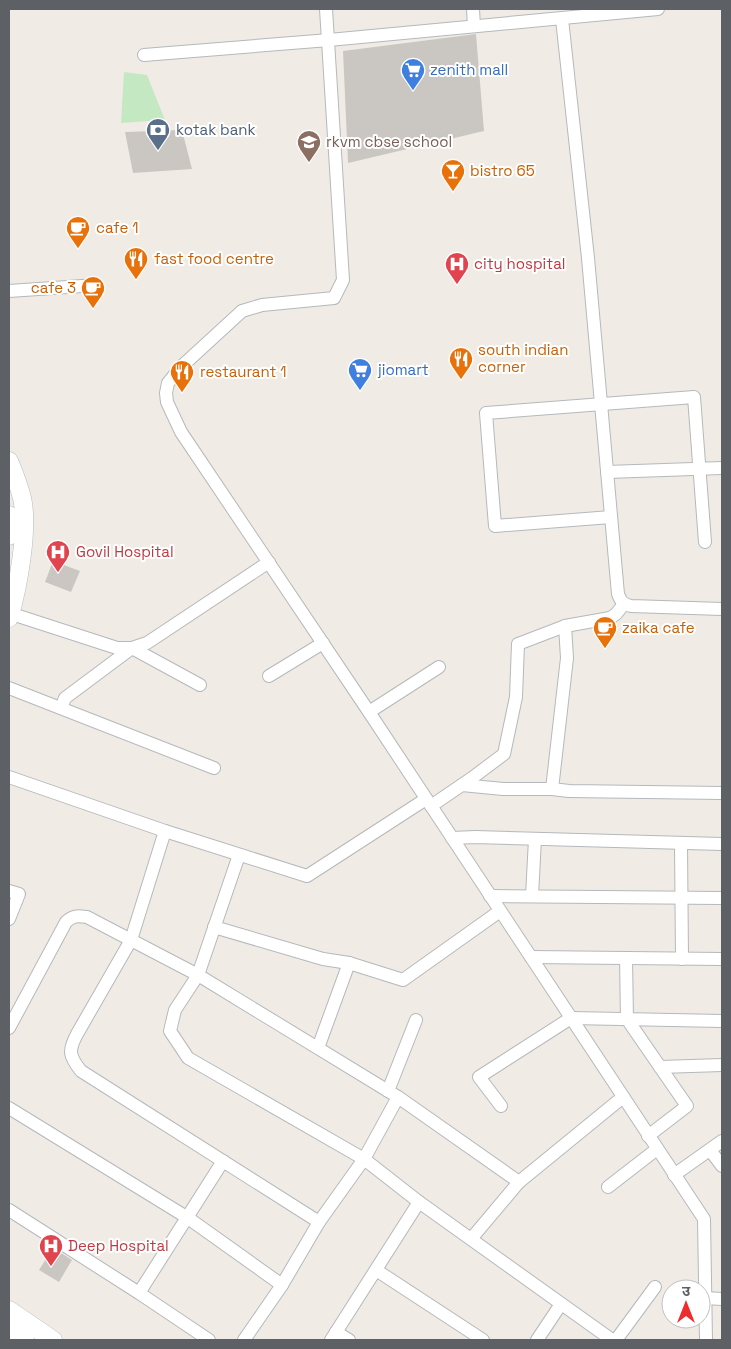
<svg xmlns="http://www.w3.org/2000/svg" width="731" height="1349" viewBox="0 0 731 1349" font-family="'Space Grotesk','Noto Sans Devanagari',sans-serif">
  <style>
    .green { fill: #c4e8c1 }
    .building { fill: #cac7c2 }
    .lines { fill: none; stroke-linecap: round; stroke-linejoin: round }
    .street-casing { stroke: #b5b8bc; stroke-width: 14 }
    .secondary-casing { stroke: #b6babf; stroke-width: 19 }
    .street { stroke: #fff; stroke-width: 12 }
    .secondary { stroke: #fff; stroke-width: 18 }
    .labels { text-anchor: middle; stroke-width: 4; stroke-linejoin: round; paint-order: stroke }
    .shop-label { font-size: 15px; fill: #366cbe; stroke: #fff; text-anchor: start }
    .service-label { font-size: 15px; fill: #4e5e75; stroke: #fff; text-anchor: start }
    .education-label { font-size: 15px; fill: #785e54; stroke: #fff; text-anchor: start }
    .food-label { font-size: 15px; fill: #c56008; stroke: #fff; text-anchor: start }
    .health-label { font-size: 15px; fill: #be3a42; stroke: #fff; text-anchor: start }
  </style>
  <rect width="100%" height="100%" fill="#f0ece5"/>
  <polygon class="green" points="124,72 147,75 165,120 121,123"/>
  <g class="building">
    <polygon points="476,34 484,131 348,163 343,51"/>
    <polygon points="182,130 192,169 133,173 125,132"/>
    <polygon points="53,561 80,571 71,592 45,582"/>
    <polygon points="53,1248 72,1260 59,1282 39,1270"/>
  </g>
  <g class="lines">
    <g class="street-casing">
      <g id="street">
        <polyline points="326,9 343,280 334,298 262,305 242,311 181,367 168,383 166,393 167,402 181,432 369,712 704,1219 706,1340"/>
        <polyline points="473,9 474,26"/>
        <path d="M562,19L588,258L618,594C621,602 623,604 631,606L722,609"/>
        <polyline points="144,55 329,40 658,9"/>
        <polyline points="9,291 97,285"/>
        <polyline points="607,472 722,468"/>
        <polyline points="611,517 495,526 486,413 694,397 705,542"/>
        <polyline points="9,613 117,648 132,648 147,643 269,562"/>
        <polyline points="565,626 567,658 552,789 569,791 722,793"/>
        <polyline points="269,676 323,643"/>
        <polyline points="9,688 214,768"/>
        <polyline points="61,708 65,698 132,648 200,685"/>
        <polyline points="369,712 439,667"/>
        <polyline points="9,777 165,831 307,876 426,799"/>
        <polyline points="462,785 503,789 552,789"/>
        <polyline points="431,806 472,778 504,754 516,697 518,644 565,626 610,618 616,614 624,604"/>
        <path d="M165,831L131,940L77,1034C68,1051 69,1056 81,1071L319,1222"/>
        <polyline points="452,838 475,837 722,844"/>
        <polyline points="681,843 682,959"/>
        <polyline points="239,855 198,975 175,1010 170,1031 188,1058 364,1159 419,1202 612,1340"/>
        <polyline points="9,891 19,894 9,919"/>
        <polyline points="490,896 722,898"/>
        <polyline points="532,896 535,839"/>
        <polyline points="214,927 323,959 349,963 318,1048"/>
        <polyline points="531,957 626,958 627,1019 687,1106 648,1136"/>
        <polyline points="626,958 722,959"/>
        <polyline points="349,963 403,980 500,911"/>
        <path d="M9,1028L66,922C73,915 78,916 87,917L198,975L398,1097L364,1159L319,1222L282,1285L244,1340"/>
        <polyline points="660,1067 722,1065"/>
        <polyline points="388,1091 416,1020"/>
        <polyline points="398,1097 519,1182 623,1097"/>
        <polyline points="501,1106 479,1077 571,1018 722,1021"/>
        <polyline points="9,1108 188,1218 282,1285"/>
        <polyline points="710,1150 722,1166"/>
        <polyline points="674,1175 722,1141"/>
        <polyline points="608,1187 657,1149"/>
        <polyline points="9,1210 139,1293 209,1340"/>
        <polyline points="471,1239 519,1182"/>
        <polyline points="376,1270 483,1340"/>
        <polyline points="139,1293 223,1161"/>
        <polyline points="705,1298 722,1299"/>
        <polyline points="336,1332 349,1340"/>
        <polyline points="331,1340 419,1202"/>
        <polyline points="537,1340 561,1304"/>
        <polyline points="616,1340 655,1287"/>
      </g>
    </g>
    <g class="secondary-casing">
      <g id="secondary">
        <path d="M9,461C14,473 19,485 22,498C29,528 18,588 9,618"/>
        <polyline points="9,515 9,536"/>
        <polyline points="9,1310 53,1340"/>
        <polyline points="9,1330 25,1340"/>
      </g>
    </g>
    <use href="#street" class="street"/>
    <use href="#secondary" class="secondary"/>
  </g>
  <defs>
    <g id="supermarket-pin" transform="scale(1.25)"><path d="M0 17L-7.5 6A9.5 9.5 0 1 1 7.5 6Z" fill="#3f7fe0" stroke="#fff"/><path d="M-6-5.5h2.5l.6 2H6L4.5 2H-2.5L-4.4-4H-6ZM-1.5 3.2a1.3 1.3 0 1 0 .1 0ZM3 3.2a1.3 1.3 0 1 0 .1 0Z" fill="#fff"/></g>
    <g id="bank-pin" transform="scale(1.25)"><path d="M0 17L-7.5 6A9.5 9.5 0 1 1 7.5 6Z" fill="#5c6f8a" stroke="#fff"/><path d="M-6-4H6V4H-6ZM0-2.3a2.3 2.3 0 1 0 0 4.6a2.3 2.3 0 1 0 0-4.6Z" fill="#fff"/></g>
    <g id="school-pin" transform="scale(1.25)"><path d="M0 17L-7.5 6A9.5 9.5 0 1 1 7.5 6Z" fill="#8d6e63" stroke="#fff"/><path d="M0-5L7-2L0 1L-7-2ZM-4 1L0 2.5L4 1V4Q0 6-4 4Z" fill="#fff"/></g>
    <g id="bar-pin" transform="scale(1.25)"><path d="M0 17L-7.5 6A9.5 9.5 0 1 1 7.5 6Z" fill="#e8710a" stroke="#fff"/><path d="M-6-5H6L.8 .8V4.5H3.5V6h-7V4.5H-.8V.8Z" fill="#fff"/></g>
    <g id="cafe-pin" transform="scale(1.25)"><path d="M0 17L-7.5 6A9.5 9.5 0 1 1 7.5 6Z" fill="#e8710a" stroke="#fff"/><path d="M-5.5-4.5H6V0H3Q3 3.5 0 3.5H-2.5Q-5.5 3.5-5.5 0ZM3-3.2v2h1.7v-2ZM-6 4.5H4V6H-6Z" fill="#fff"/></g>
    <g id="restaurant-pin" transform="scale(1.25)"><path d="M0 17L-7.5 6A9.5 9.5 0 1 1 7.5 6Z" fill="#e8710a" stroke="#fff"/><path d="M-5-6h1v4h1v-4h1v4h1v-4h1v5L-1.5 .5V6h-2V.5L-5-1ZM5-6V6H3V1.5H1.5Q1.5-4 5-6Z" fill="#fff"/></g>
    <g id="hospital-pin" transform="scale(1.25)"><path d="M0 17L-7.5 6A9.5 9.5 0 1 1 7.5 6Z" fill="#e0444e" stroke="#fff"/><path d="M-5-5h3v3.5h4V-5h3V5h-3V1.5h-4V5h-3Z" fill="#fff"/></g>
  </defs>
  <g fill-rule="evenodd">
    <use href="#supermarket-pin" x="413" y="70"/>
    <use href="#bank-pin" x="158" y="130"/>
    <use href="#school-pin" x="309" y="142"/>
    <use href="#bar-pin" x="453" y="171"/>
    <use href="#cafe-pin" x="78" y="228"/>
    <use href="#restaurant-pin" x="136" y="259"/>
    <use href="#hospital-pin" x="457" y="264"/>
    <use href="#cafe-pin" x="93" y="288"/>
    <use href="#restaurant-pin" x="461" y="359"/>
    <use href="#supermarket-pin" x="360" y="370"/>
    <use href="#restaurant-pin" x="182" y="372"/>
    <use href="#hospital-pin" x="58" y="552"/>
    <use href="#cafe-pin" x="605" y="628"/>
    <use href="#hospital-pin" x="51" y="1246"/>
  </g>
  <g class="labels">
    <g class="shop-label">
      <text x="430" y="75">zenith mall</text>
      <text x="378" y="375">jiomart</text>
    </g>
    <g class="service-label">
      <text x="176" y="135">kotak bank</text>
    </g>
    <g class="education-label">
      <text x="326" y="147">rkvm cbse school</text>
    </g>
    <g class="food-label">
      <text x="470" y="176">bistro 65</text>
      <text x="96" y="233">cafe 1</text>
      <text x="154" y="264">fast food centre</text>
      <text x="76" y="293" text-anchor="end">cafe 3</text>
      <text x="478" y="355">south indian<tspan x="478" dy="17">corner</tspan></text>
      <text x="200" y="377">restaurant 1</text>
      <text x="622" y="633">zaika cafe</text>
    </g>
    <g class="health-label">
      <text x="474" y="269">city hospital</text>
      <text x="76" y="557">Govil Hospital</text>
      <text x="68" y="1251">Deep Hospital</text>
    </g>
  </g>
  <rect width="731" height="1349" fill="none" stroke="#5d6166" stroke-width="20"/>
  <g transform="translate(686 1304)"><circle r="24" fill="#ffffff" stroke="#bec0c2"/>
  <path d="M0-4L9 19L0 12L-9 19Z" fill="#ee2c2e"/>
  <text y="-8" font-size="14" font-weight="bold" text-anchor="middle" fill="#5d6166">उ</text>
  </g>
</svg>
